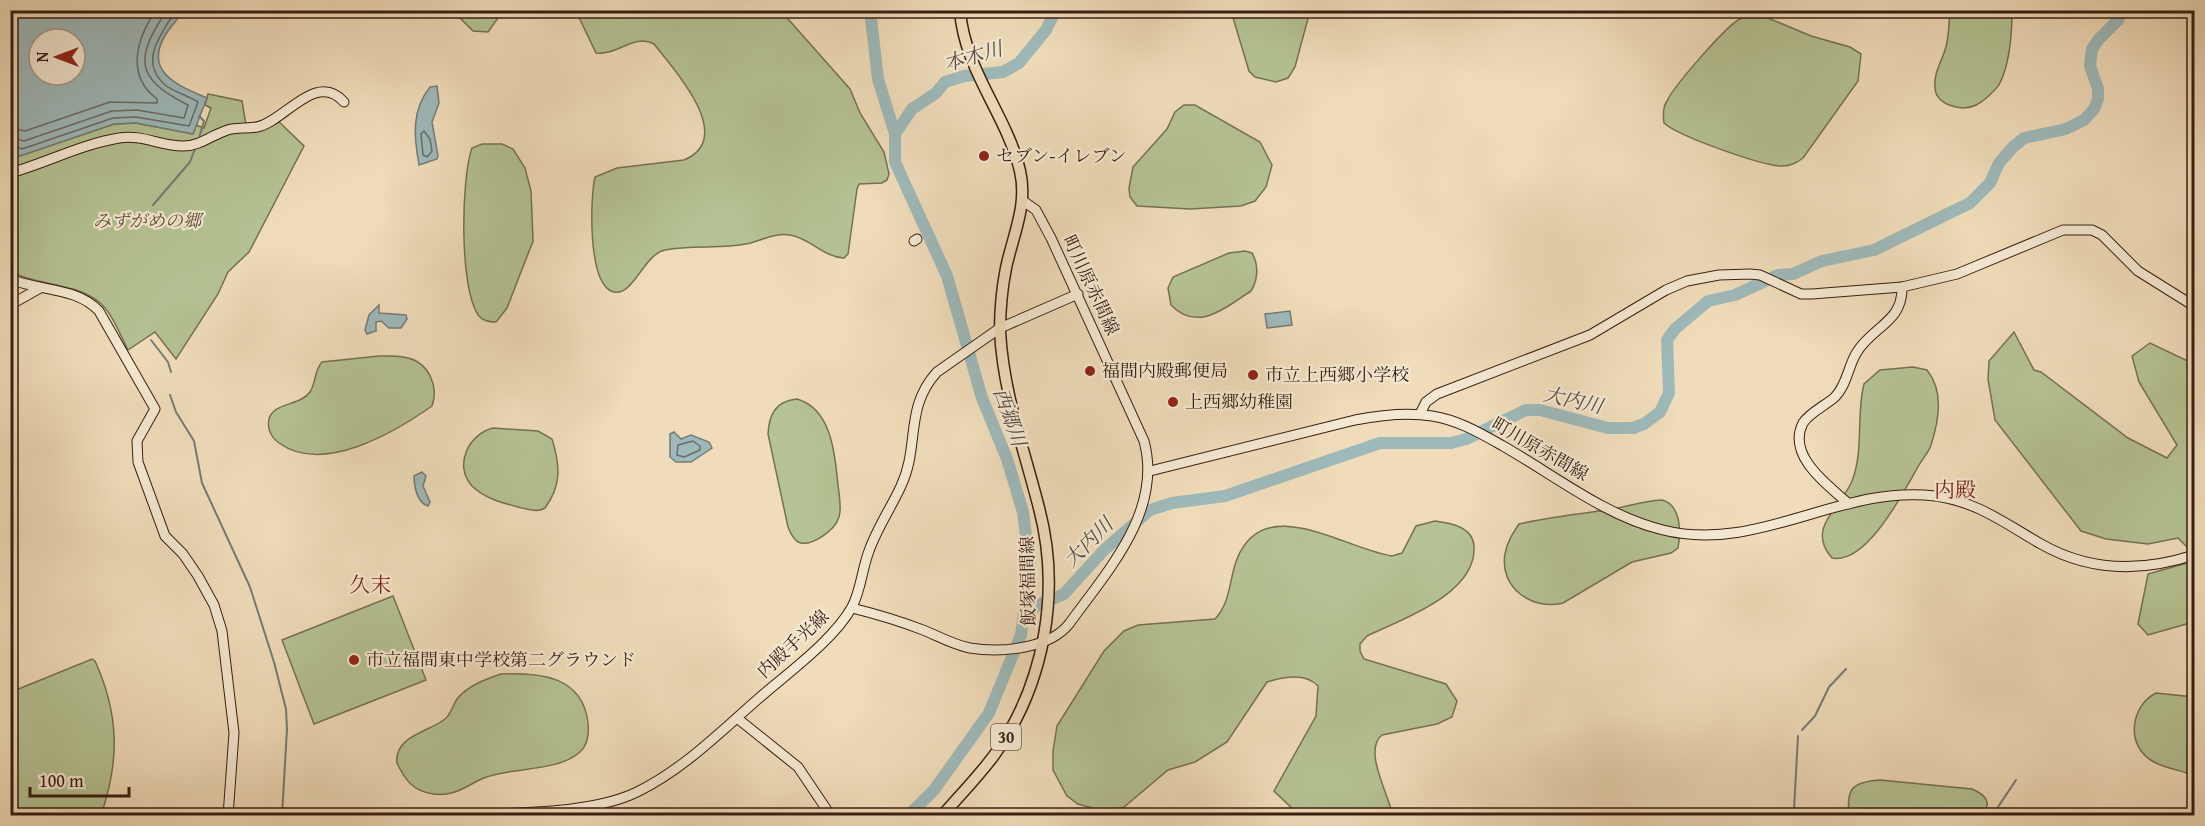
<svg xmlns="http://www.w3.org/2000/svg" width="2205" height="826" viewBox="0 0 2205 826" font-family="'Gentium Book Plus','Noto Serif JP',serif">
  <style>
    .green { fill: #b5c293; stroke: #767052; stroke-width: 1.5 }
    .water { fill: #9eb9ba; stroke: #757b77; stroke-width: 1.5; fill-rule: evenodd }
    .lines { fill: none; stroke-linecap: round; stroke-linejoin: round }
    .shore { stroke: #6b6c66; stroke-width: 1.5 }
    .stream { stroke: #757b77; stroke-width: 2 }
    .river { stroke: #9eb9ba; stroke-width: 12 }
    .secondary-casing { stroke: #381e12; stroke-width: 11 }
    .primary-casing { stroke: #381e12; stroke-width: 13 }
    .secondary { stroke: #f5e8d2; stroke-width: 9 }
    .primary { stroke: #f0dcba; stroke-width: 10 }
    .poi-dot { fill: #8f2418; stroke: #f5e8d2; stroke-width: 2 }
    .labels { text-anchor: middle; stroke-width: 4.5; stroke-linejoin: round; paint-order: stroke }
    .shield { fill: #f5e8d2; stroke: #715b4c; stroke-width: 1.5 }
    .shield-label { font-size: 16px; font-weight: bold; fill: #381e12 }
    .poi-label { font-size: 18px; fill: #381e12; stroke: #f5e8d2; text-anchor: start }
    .park-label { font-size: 18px; font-style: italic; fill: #5e4f39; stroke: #f5e8d2 }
    .street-label { font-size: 18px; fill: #381e12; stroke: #f5e8d2 }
    .water-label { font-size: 20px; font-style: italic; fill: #574c44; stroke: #f5e8d2 }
    .quarter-label { font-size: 21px; fill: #7a1f14; stroke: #f5e8d2 }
  </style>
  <rect width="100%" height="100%" fill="#f0dcba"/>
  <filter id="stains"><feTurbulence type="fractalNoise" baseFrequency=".00333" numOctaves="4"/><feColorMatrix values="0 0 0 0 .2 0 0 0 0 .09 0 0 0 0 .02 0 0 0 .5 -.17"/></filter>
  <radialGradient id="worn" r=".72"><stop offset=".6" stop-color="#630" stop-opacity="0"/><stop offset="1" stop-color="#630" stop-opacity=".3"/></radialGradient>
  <g class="green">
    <polygon points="453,11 503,11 488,32 473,31"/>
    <path d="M576,11H781L850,89L860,113L884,152L889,174L887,180L882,183L859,184L857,189L848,254L844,258C823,257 810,238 790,235C776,233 764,239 751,243C722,250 693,244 665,250C643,254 632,301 611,291C588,280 590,199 595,177L617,168L684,160C737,138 674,69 654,44C634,33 617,56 596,53Z"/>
    <polygon points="1231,11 1310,11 1295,67 1288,78 1276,82 1255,77 1249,71"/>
    <path d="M1950,11H2012C2012,34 2010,62 2000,83C1996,90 1983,102 1976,105C1962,112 1936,105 1935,88C1933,74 1942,61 1946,47C1949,35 1949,23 1950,11Z"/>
    <path d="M1742,18H1768L1811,36L1850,47L1861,54L1858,81L1803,158C1796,163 1791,166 1782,166C1762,166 1678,136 1664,123C1663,116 1663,107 1667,101C1674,86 1729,22 1742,18Z"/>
    <path d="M208,94L242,101L246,125L274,117L304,146L249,252L228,272L218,294L176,359L155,332L128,350C120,335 112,312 99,302C74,282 38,286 11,272L10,149L20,156L114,124L136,123L193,134L196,125L204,128L211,108L205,105Z"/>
    <polygon points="1184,105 1195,105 1260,142 1272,165 1266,187 1255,201 1241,206 1190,209 1137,206 1130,197 1129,188 1133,167 1167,129 1175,112"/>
    <path d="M482,144H502L513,149L525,168L531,191L533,241L507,308L496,322C489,322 483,321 479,316C459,290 461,179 472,148Z"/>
    <path d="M1245,251L1252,253C1259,265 1258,280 1251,291C1226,307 1198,333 1171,305L1168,288L1173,277L1229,253Z"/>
    <polygon points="2014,332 2034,370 2041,372 2128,438 2167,458 2177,445 2139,382 2132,356 2150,343 2194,364 2194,554 2178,538 2148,544 2106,539 2081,531 1995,420 1988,379 1989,361"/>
    <path d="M379,356C388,356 399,355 408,358C429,363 439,387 432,406C395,432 323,475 279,443C271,437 267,429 269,419C274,402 300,406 310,392C316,383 314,371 322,362Z"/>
    <path d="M1913,367L1927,370C1944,391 1939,420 1931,445C1929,452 1923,458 1919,465C1904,491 1867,565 1832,558C1805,528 1842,506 1852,481C1864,451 1856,415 1864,384L1880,370Z"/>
    <path d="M797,399C832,409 835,455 838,485C839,495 842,508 839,517C835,530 811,548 798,542C793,539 790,532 788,527L768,434C769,414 776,401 797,399Z"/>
    <path d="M493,428L538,431L552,439C560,465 562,485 545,508C537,513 527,509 518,507C502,503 484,498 472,486C453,465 469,434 493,428Z"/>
    <path d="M1662,500C1681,505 1681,531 1678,548L1671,553L1632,562L1563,603C1533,611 1499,588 1505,554C1507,542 1513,533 1519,524C1549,517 1577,514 1607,510C1626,507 1642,501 1662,500Z"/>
    <path d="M1435,521C1451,523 1473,527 1474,546C1477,594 1402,619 1367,636L1360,644V651L1364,659L1446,684L1457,701L1452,717L1437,724L1382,735C1363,750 1388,793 1392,813L1406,809L1415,815H1299L1274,791L1316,716L1318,686C1306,673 1283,677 1267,682L1227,742L1195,762L1168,770L1124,807L1112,810L1096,809L1078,804L1067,796L1053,770V751L1057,726L1104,651L1124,631L1138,625L1215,619C1231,602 1229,579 1237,559C1264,491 1345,549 1392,556L1402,553L1416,526Z"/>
    <polygon points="2194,561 2194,617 2190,623 2148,635 2138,624 2148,574"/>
    <polygon points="393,596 426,680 314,724 282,640"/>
    <path d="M92,659L95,661C119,714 120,760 101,815H11V692Z"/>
    <path d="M501,674C539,672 583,676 588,723C589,733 588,745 580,752C558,772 511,767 484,778C465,786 455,797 433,794C413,791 405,780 397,763C394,736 429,732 445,719C451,714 453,705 457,699C467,686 486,679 501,674Z"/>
    <path d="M2156,693L2194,697V775C2182,771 2165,768 2154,762C2125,747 2130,706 2156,693Z"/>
    <path d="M1880,780L1972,789C1986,795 1994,804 1980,816L1849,815C1846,788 1853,782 1880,780Z"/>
  </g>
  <g class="water">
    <path d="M10,11H182C178,20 171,26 166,34C142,72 179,86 207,98L193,134L136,123L114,124L20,156L11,149ZM39,39H75V75H39Z"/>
    <path d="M437,86L439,103L432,122L438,156L437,159L419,165C414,137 411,111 430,87Z"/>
    <polygon points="379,305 379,313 406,315 407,319 401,328 389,328 381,321 376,322 376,331 367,334 365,330 369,315"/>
    <polygon points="1290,311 1292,325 1267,328 1265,314"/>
    <polygon points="674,432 681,439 691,435 709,442 712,448 691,462 676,462 670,457 670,434"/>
    <path d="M422,472L426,476L423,486L430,502L428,506C417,503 414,486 414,476Z"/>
  </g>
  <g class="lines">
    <g class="shore">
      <path d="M10,128L25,131L110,102L157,103V99C125,75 137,38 156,10"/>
      <polygon points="424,131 430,139 432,151 427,157 423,155 421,134"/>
      <path d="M10,137L24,141L112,111L137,110L184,118L188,105C134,78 135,58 167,10"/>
      <path d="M10,144L22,149L113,118L136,117L189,126L198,102C187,95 173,92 164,84C138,60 163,32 176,10"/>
      <polygon points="693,441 700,446 700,450 684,457 677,455 678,445"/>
    </g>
    <g class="stream">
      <polyline points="199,138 204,121 199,116"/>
      <polyline points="153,205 190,162 196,146"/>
      <polyline points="151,340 168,362 171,372"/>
      <polyline points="170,395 176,412 194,441 202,483 250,587 274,662 286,709 287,729 282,816"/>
      <polyline points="1802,730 1815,716 1829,687 1846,669"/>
      <polyline points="1794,810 1798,736"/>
      <polyline points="1992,816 2016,780"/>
    </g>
    <g class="river">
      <polyline points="870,10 878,79 895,134 895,162 947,276 982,398 1007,459 1023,512 1030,567 1021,635 989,713 934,790 908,816"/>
      <polyline points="895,134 912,109 936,93 945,82 964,76 1003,72 1019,63 1046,30 1056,10"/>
      <polyline points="1025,616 1036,606 1064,594 1104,550 1150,510 1172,503 1225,496 1380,443 1451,443 1466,439 1526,410 1540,410 1608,428 1633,428 1644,424 1660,412 1669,393 1667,340 1675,329 1708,301 1735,295 1778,275 1793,274 1822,261 1874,250 1970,203 1990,183 1999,163 2013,147 2024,138 2066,129 2084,120 2094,109 2098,99 2098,89 2090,66 2092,49 2099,39 2118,20 2122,10"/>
    </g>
    <g class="secondary-casing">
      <g id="secondary">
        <path d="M10,173C46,163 82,144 119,138C141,134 161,146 183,146C200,146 210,136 225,131C234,127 247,129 257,127C284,122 316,70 344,102"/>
        <polyline points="914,241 917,239"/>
        <path d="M10,279C39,291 77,287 99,311L155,409L137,441L138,462L165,536L183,554L198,576L214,605L222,631L234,733L228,816"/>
        <polyline points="10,305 40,288"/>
        <polyline points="1420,414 1426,402 1437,394 1590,335 1666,290 1687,281 1719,275 1750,274 1760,275 1801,294 1812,294 1902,287 1957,274 2063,230 2092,230 2102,235 2138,271 2194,306"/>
        <path d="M1150,471L1355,420C1381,415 1406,412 1432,416C1458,420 1480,433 1503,446C1554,475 1605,516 1663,530C1758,554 1841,484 1935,496C1976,501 2006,524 2041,544C2090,572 2142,572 2194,555"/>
        <path d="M1849,504C1829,486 1786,456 1803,423C1810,412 1825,406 1835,397C1847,385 1848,366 1857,352C1873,326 1903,322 1902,287"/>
        <path d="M852,608C876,614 900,621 923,630C938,636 954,645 970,648C1001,653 1049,649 1069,624C1108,570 1163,511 1144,441L1051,238L1036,210L1023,201"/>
        <polyline points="737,718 798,767 831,816"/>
        <path d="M458,816C510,812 590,815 637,792C686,768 724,728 765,693C792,670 835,638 852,607C861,590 862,569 869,551C877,528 891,508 901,486C920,446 904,408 937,372L1000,328L1078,294"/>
      </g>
    </g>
    <g class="primary-casing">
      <path id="primary" d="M942,816C960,795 979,776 995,754C1045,683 1061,591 1039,508C1024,449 1003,392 1000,331C1000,311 1002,288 1006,268C1013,235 1028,205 1020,171C1007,115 964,70 960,10"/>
    </g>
    <use href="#secondary" class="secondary"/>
    <use href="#primary" class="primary"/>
  </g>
  <g class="poi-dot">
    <circle cx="984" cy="156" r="6"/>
    <circle cx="1090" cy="371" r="6"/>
    <circle cx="1253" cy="375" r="6"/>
    <circle cx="1173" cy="402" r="6"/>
    <circle cx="354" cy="660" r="6"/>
  </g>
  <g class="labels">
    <rect class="shield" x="991" y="724" width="30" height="26" rx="4.5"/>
    <g class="shield-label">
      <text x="1006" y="743">30</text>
    </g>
    <g class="poi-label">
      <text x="996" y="162">セブン-イレブン</text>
      <text x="1102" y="377">福間内殿郵便局</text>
      <text x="1265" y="381">市立上西郷小学校</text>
      <text x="1185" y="408">上西郷幼稚園</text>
      <text x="366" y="666">市立福間東中学校第二グラウンド</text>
    </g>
    <g class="park-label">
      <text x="147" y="227">みずがめの郷</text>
    </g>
    <g class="street-label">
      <text transform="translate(1091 285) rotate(65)" y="6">町川原赤間線</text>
      <text transform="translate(1540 449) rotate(30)" y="6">町川原赤間線</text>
      <text transform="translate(1028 581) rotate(-91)" y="6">飯塚福間線</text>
      <text transform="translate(793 644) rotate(-43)" y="6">内殿手光線</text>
    </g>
    <g class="water-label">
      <text transform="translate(973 56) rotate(-16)" y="7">本木川</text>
      <text transform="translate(1573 400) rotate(13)" y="7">大内川</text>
      <text transform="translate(1010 417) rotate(71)" y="7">西郷川</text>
      <text transform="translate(1088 542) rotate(-45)" y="7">大内川</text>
    </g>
    <g class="quarter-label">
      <text x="1955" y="497">内殿</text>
      <text x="370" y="592">久末</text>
    </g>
  </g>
  <rect width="2205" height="826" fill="none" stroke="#f0dcba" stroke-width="36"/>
  <rect x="12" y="12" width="2181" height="802" fill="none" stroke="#381e12" stroke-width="3"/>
  <rect x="18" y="18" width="2169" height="790" fill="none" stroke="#381e12" stroke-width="1.5"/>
  <g transform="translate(57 57) rotate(270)"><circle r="28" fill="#f5e8d2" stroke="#a99785" stroke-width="1.5"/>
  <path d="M0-4.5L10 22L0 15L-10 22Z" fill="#8f2418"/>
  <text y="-9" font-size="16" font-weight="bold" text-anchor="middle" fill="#381e12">N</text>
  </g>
  <path d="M30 787v9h99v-9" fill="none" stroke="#381e12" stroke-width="3"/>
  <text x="39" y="787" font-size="18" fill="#381e12" stroke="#f5e8d2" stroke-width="4.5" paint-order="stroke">100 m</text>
  <rect width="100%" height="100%" filter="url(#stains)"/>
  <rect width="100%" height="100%" fill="url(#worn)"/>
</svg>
